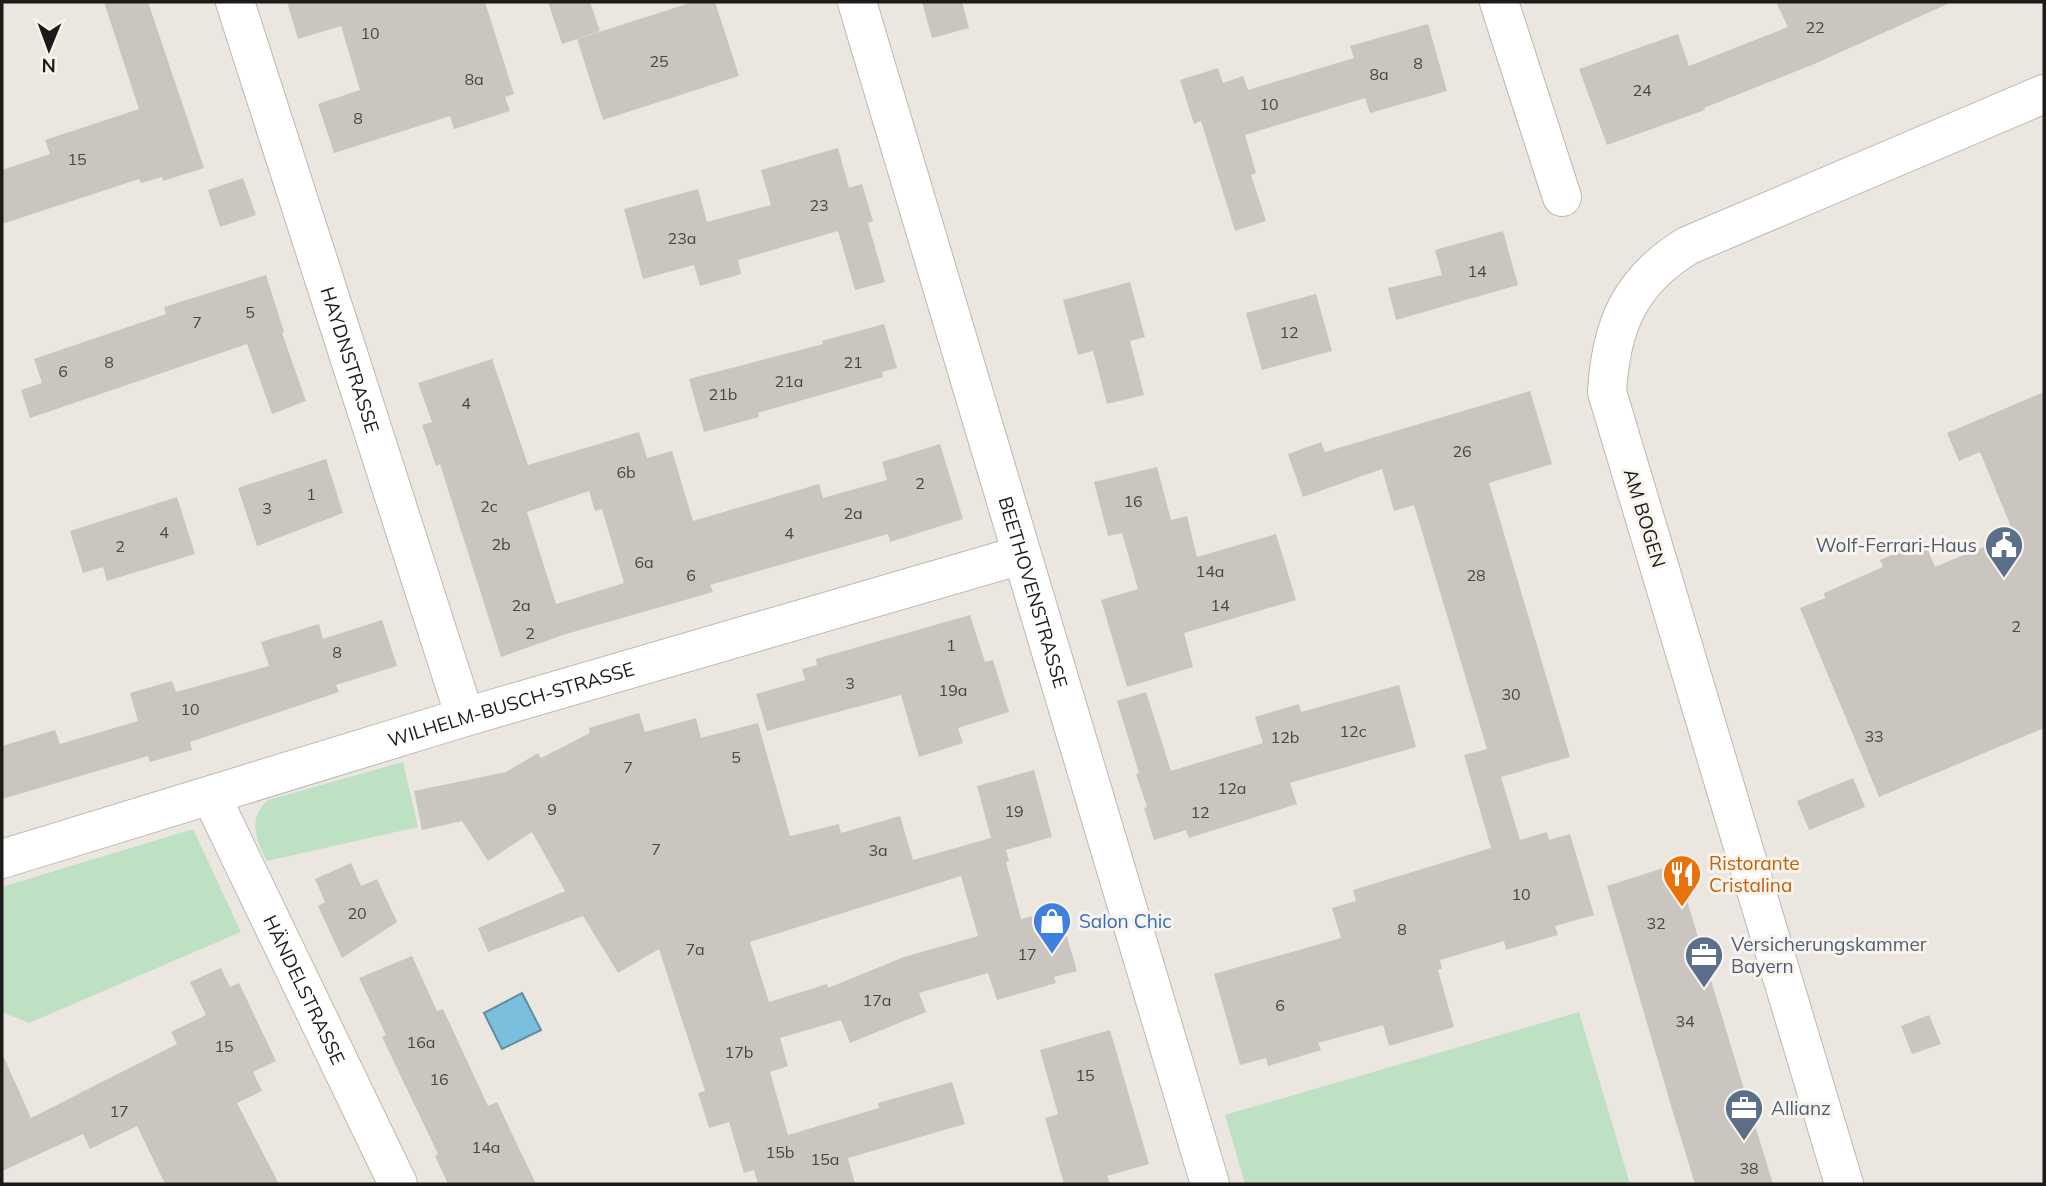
<svg xmlns="http://www.w3.org/2000/svg" width="2046" height="1186" viewBox="0 0 2046 1186" font-family="Mulish,sans-serif">
  <style>
    .green { fill: #bee1c4 }
    .water { fill: #7abfdb; stroke: #5e8ea1; stroke-width: 2 }
    .building { fill: #cbc5c0; fill-rule: evenodd }
    .lines { fill: none; stroke-linecap: round; stroke-linejoin: round }
    .minor-casing { stroke: #bdb8b2; stroke-width: 40 }
    .minor { stroke: #fff; stroke-width: 38 }
    .labels { text-anchor: middle; stroke-width: 6; stroke-linejoin: round; paint-order: stroke }
    .number-label { font-size: 16px; fill: #484643 }
    .street-label { font-size: 19px; fill: #1d1b19; stroke: #f8f4ed }
    .service-label { font-size: 19px; fill: #4e5e75; stroke: #f8f4ed; text-anchor: start }
    .food-label { font-size: 19px; fill: #c56008; stroke: #f8f4ed; text-anchor: start }
    .shop-label { font-size: 19px; fill: #366cbe; stroke: #f8f4ed; text-anchor: start }
  </style>
  <rect width="100%" height="100%" fill="#ebe6e0"/>
  <g class="green">
    <path d="M403,762L418,827L267,861C256,840 247,818 268,800Z"/>
    <polygon points="193,829 241,932 29,1023 2,1012 2,887"/>
    <polygon points="1579,1012 1630,1184 1245,1184 1225,1115"/>
  </g>
  <polygon class="water" points="522,993 541,1030 502,1049 484,1013"/>
  <g class="building">
    <polygon points="104,2 148,2 204,168 163,181 162,177 141,183 139,179 2,224 2,170 50,154 45,140 139,109"/>
    <polygon points="287,2 485,2 514,94 505,97 510,111 454,129 450,116 334,153 318,104 360,90 341,26 298,39"/>
    <polygon points="548,2 590,2 600,31 562,44"/>
    <polygon points="693,2 715,2 739,76 603,120 577,39"/>
    <polygon points="922,2 962,2 969,28 932,38"/>
    <polygon points="1776,2 1952,2 1812,65 1704,108 1705,110 1607,145 1579,69 1678,34 1689,66 1788,27"/>
    <polygon points="1428,24 1447,91 1370,113 1365,98 1245,135 1256,173 1251,175 1266,221 1235,231 1201,121 1194,124 1180,80 1218,68 1223,83 1243,76 1248,90 1354,58 1350,46"/>
    <polygon points="838,148 849,188 862,184 873,221 868,223 885,282 855,290 838,231 738,260 741,274 700,286 694,265 643,279 624,209 698,189 707,222 771,205 761,170"/>
    <polygon points="243,178 256,215 220,227 208,190"/>
    <polygon points="1503,231 1518,285 1396,320 1388,288 1442,275 1435,250"/>
    <polygon points="266,275 284,332 282,333 306,401 272,414 247,344 30,418 21,390 42,383 34,359 166,314 164,307"/>
    <polygon points="1130,282 1145,337 1130,341 1144,395 1107,404 1093,351 1078,355 1063,300"/>
    <polygon points="1316,294 1332,351 1262,370 1246,313"/>
    <polygon points="884,324 897,368 882,372 883,377 758,413 759,417 704,432 689,379 823,344 822,341"/>
    <path d="M492,359L528,465L639,432L647,458L672,451L693,521L819,484L823,498L887,480L882,462L940,444L963,519L890,542L888,534L710,585L713,592L566,634L501,657L440,464L436,466L422,425L432,422L418,383ZM589,491L595,511L602,509L624,583L556,604L527,512Z"/>
    <polygon points="1530,391 1552,464 1489,483 1570,757 1501,777 1520,840 1547,832 1549,840 1570,834 1594,915 1555,926 1558,935 1506,950 1504,941 1440,960 1442,969 1438,970 1454,1027 1389,1046 1383,1025 1318,1043 1321,1050 1268,1066 1266,1058 1240,1065 1214,974 1341,938 1332,908 1356,901 1353,890 1491,848 1464,755 1487,749 1414,505 1394,511 1382,469 1303,497 1288,454 1321,442 1325,452"/>
    <polygon points="2044,392 2044,728 1879,797 1800,608 1825,598 1824,593 1883,567 1880,560 1924,541 1935,567 2014,534 1980,452 1959,461 1947,433"/>
    <polygon points="326,459 343,513 257,546 238,488"/>
    <polygon points="1157,467 1171,520 1187,516 1197,557 1276,534 1296,600 1184,633 1193,667 1127,687 1101,600 1138,589 1122,533 1108,536 1094,482"/>
    <polygon points="177,497 195,554 107,581 103,567 83,573 70,531"/>
    <polygon points="970,615 985,662 993,660 1009,712 958,728 963,743 919,757 901,695 767,731 756,694 805,680 802,669 817,665 816,659"/>
    <polygon points="382,620 397,666 336,685 339,692 190,742 192,750 150,762 148,756 2,799 2,746 55,730 60,744 138,721 130,693 172,681 176,692 269,666 261,642 319,624 323,639"/>
    <polygon points="1399,685 1416,747 1290,783 1297,804 1189,838 1186,830 1154,840 1144,808 1147,807 1136,774 1139,773 1117,701 1146,692 1171,771 1263,743 1255,717 1299,704 1301,712"/>
    <path d="M639,713L645,732L696,718L701,738L758,723L790,836L839,824L841,833L900,816L913,860L991,838L977,786L1034,770L1052,837L1006,850L1009,861L1006,862L1021,919L1036,915L1042,934L1064,927L1077,971L1054,977L1056,983L997,1000L988,973L919,993L926,1012L850,1043L841,1020L780,1038L788,1066L770,1072L788,1135L879,1108L878,1103L952,1082L965,1124L848,1158L855,1184H758L754,1170L744,1173L729,1122L709,1128L698,1093L705,1091L659,949L618,973L583,916L488,952L478,928L565,891L532,832L488,861L462,821L422,830L414,791L506,772L538,753L541,758L590,733L589,728ZM961,876L978,936L904,957L828,988L827,984L769,1002L750,942Z"/>
    <polygon points="1853,778 1865,807 1809,830 1797,801"/>
    <polygon points="351,863 361,886 377,879 397,922 342,958 318,906 325,902 315,879"/>
    <polygon points="1676,864 1743,1086 1773,1184 1695,1184 1672,1109 1607,886"/>
    <polygon points="412,956 437,1011 443,1009 488,1106 497,1102 536,1184 448,1184 435,1156 438,1154 382,1037 386,1035 359,978"/>
    <polygon points="221,968 230,987 239,983 276,1061 253,1072 262,1091 237,1103 279,1184 165,1184 137,1126 90,1149 83,1134 2,1171 2,1053 31,1118 177,1044 171,1032 206,1015 190,982"/>
    <polygon points="1929,1015 1941,1044 1912,1054 1901,1026"/>
    <polygon points="1110,1030 1149,1164 1107,1176 1110,1184 1064,1184 1045,1118 1058,1114 1040,1050"/>
  </g>
  <g class="lines">
    <g class="minor-casing">
      <g id="minor">
        <path id="s1" d="M235,2L465,717"/>
        <path id="s2" d="M857,2L1210,1184"/>
        <polyline points="1499,2 1562,197"/>
        <path id="s3" d="M211,796L398,1184"/>
        <path id="s4" d="M2,859L465,717L1021,555"/>
        <path d="M1844,1184L1607,392C1611,326 1629,282 1687,246L2044,94"/>
      </g>
    </g>
    <use href="#minor" class="minor"/>
  </g>
  <defs>
    <g id="civic-pin" transform="scale(2.0125)"><path d="M0 17L-7.5 6A9.5 9.5 0 1 1 7.5 6Z" fill="#5c6f8a" stroke="#f8f4ed"/><path d="M-.6-6.5H3V-4.5H.6V-3L4-1V1h2V6H-6V1h2V-1L-.6-3ZM-1.2 2.5V6h2.4V2.5Z" fill="#fff"/></g>
    <g id="restaurant-pin" transform="scale(2.0125)"><path d="M0 17L-7.5 6A9.5 9.5 0 1 1 7.5 6Z" fill="#e8710a" stroke="#f8f4ed"/><path d="M-5-6h1v4h1v-4h1v4h1v-4h1v5L-1.5 .5V6h-2V.5L-5-1ZM5-6V6H3V1.5H1.5Q1.5-4 5-6Z" fill="#fff"/></g>
    <g id="shop-pin" transform="scale(2.0125)"><path d="M0 17L-7.5 6A9.5 9.5 0 1 1 7.5 6Z" fill="#3f7fe0" stroke="#f8f4ed"/><path d="M-5-2.5h2.3a2.7 3.5 0 0 1 5.4 0H5L5.5 6h-11ZM-1.5-2.5h3a1.5 2.3 0 0 0-3 0Z" fill="#fff"/></g>
    <g id="office-pin" transform="scale(2.0125)"><path d="M0 17L-7.5 6A9.5 9.5 0 1 1 7.5 6Z" fill="#5c6f8a" stroke="#f8f4ed"/><path d="M-6-3h4V-5.5h4V-3h4V5H-6ZM-1-4.5V-3h2v-1.5ZM-6 0V1H6V0Z" fill="#fff"/></g>
  </defs>
  <g fill-rule="evenodd">
    <use href="#civic-pin" x="2004" y="545"/>
    <use href="#restaurant-pin" x="1682" y="874"/>
    <use href="#shop-pin" x="1052" y="921"/>
    <use href="#office-pin" x="1704" y="955"/>
    <use href="#office-pin" x="1744" y="1108"/>
  </g>
  <g class="labels">
    <g class="number-label">
      <text x="1815" y="33">22</text>
      <text x="370" y="39">10</text>
      <text x="659" y="67">25</text>
      <text x="1418" y="69">8</text>
      <text x="1379" y="80">8a</text>
      <text x="474" y="85">8a</text>
      <text x="1642" y="96">24</text>
      <text x="1269" y="110">10</text>
      <text x="358" y="124">8</text>
      <text x="77" y="165">15</text>
      <text x="819" y="211">23</text>
      <text x="682" y="244">23a</text>
      <text x="1477" y="277">14</text>
      <text x="250" y="318">5</text>
      <text x="197" y="328">7</text>
      <text x="1289" y="338">12</text>
      <text x="109" y="368">8</text>
      <text x="853" y="368">21</text>
      <text x="63" y="377">6</text>
      <text x="789" y="387">21a</text>
      <text x="723" y="400">21b</text>
      <text x="466" y="409">4</text>
      <text x="1462" y="457">26</text>
      <text x="626" y="478">6b</text>
      <text x="920" y="489">2</text>
      <text x="311" y="500">1</text>
      <text x="1133" y="507">16</text>
      <text x="489" y="512">2c</text>
      <text x="267" y="514">3</text>
      <text x="853" y="519">2a</text>
      <text x="164" y="538">4</text>
      <text x="789" y="539">4</text>
      <text x="501" y="550">2b</text>
      <text x="120" y="552">2</text>
      <text x="644" y="568">6a</text>
      <text x="1210" y="577">14a</text>
      <text x="691" y="581">6</text>
      <text x="1476" y="581">28</text>
      <text x="521" y="611">2a</text>
      <text x="1220" y="611">14</text>
      <text x="2016" y="632">2</text>
      <text x="530" y="639">2</text>
      <text x="951" y="651">1</text>
      <text x="337" y="658">8</text>
      <text x="850" y="689">3</text>
      <text x="953" y="696">19a</text>
      <text x="1511" y="700">30</text>
      <text x="190" y="715">10</text>
      <text x="1353" y="737">12c</text>
      <text x="1874" y="742">33</text>
      <text x="1285" y="743">12b</text>
      <text x="736" y="763">5</text>
      <text x="628" y="773">7</text>
      <text x="1232" y="794">12a</text>
      <text x="552" y="815">9</text>
      <text x="1014" y="817">19</text>
      <text x="1200" y="818">12</text>
      <text x="656" y="855">7</text>
      <text x="878" y="856">3a</text>
      <text x="1521" y="900">10</text>
      <text x="357" y="919">20</text>
      <text x="1656" y="929">32</text>
      <text x="1402" y="935">8</text>
      <text x="695" y="955">7a</text>
      <text x="1027" y="960">17</text>
      <text x="877" y="1006">17a</text>
      <text x="1280" y="1011">6</text>
      <text x="1685" y="1027">34</text>
      <text x="421" y="1048">16a</text>
      <text x="224" y="1052">15</text>
      <text x="739" y="1058">17b</text>
      <text x="1085" y="1081">15</text>
      <text x="439" y="1085">16</text>
      <text x="119" y="1117">17</text>
      <text x="486" y="1153">14a</text>
      <text x="780" y="1158">15b</text>
      <text x="825" y="1165">15a</text>
      <text x="1749" y="1174">38</text>
    </g>
    <g class="street-label">
      <text dy="7" stroke="none"><textPath href="#s1" startOffset="376">HAYDNSTRASSE</textPath></text>
      <text transform="translate(1645 518) rotate(73)" y="7">AM BOGEN</text>
      <text dy="7" stroke="none"><textPath href="#s2" startOffset="616">BEETHOVENSTRASSE</textPath></text>
      <text dy="7" stroke="none"><textPath href="#s4" startOffset="532">WILHELM-BUSCH-STRASSE</textPath></text>
      <text dy="7" stroke="none"><textPath href="#s3" startOffset="215">HÄNDELSTRASSE</textPath></text>
    </g>
    <g class="service-label">
      <text x="1977" y="552" text-anchor="end">Wolf-Ferrari-Haus</text>
      <text x="1731" y="951">Versicherungskammer<tspan x="1731" dy="22">Bayern</tspan></text>
      <text x="1771" y="1115">Allianz</text>
    </g>
    <g class="food-label">
      <text x="1709" y="870">Ristorante<tspan x="1709" dy="22">Cristalina</tspan></text>
    </g>
    <g class="shop-label">
      <text x="1079" y="928">Salon Chic</text>
    </g>
  </g>
  <rect width="2046" height="1186" fill="none" stroke="#1d1b19" stroke-width="7"/>
  <g transform="translate(49 49) rotate(181)" stroke="#f8f4ed" stroke-width="5" paint-order="stroke">
  <path d="M0-5L12 26L0 18L-12 26Z" fill="#1d1b19"/>
  <text y="-10" font-size="19" font-weight="bold" text-anchor="middle" fill="#1d1b19">N</text>
  </g>
</svg>
